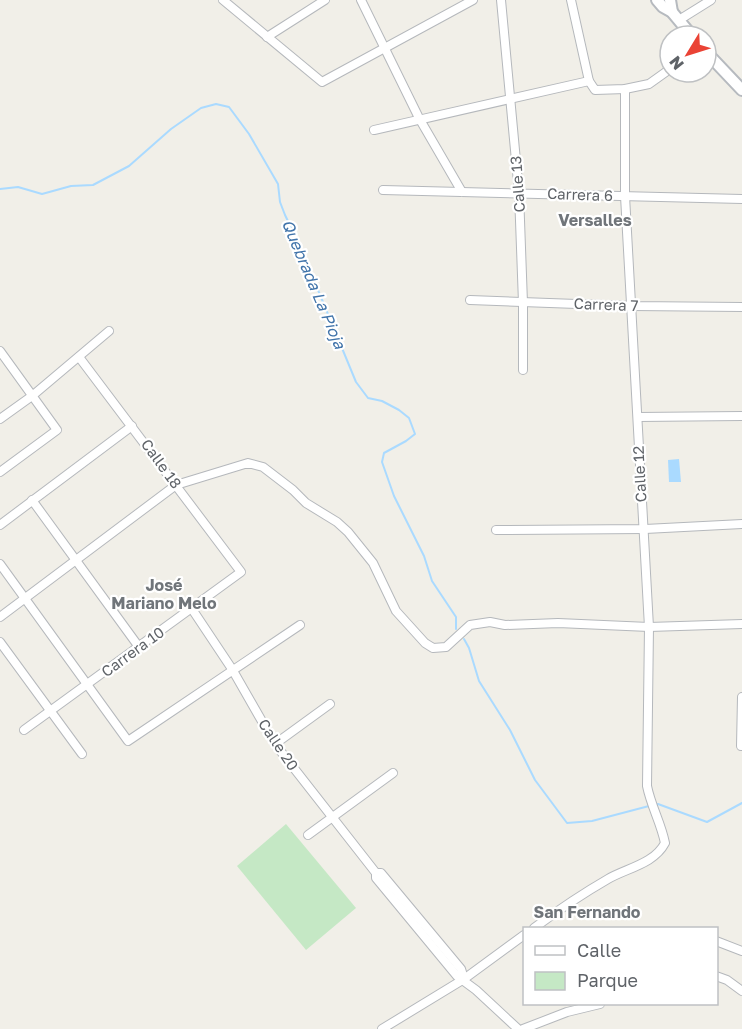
<svg xmlns="http://www.w3.org/2000/svg" width="742" height="1029" viewBox="0 0 742 1029" font-family="'Golos Text',sans-serif">
  <style>
    .green { fill: #c5e8c5 }
    .water { fill: #aadaff }
    .lines { fill: none; stroke-linecap: round; stroke-linejoin: round }
    .stream { stroke: #aadaff; stroke-width: 2 }
    .street-casing { stroke: #b5b8bc; stroke-width: 10 }
    .secondary-casing { stroke: #b6babf; stroke-width: 14 }
    .street { stroke: #fff; stroke-width: 8 }
    .secondary { stroke: #fff; stroke-width: 10 }
    .labels { text-anchor: middle; stroke-width: 4.5; stroke-linejoin: round; paint-order: stroke }
    .street-label { font-size: 15px; fill: #5f6368; stroke: #fff }
    .neighbourhood-label { font-size: 16px; font-weight: bold; fill: #70757a; stroke: #fff }
    .water-label { font-size: 16px; font-style: italic; fill: #4174aa; stroke: #fff }
  </style>
  <rect width="100%" height="100%" fill="#f1efe8"/>
  <polygon class="green" points="286,824 356,908 306,950 237,866"/>
  <polygon class="water" points="679,459 681,482 669,482 668,460"/>
  <g class="lines">
    <g class="stream">
      <polyline points="0,189 18,187 42,194 71,186 93,185 129,166 171,129 201,108 216,104 229,107 249,134 278,184 280,202 285,215 299,244 356,382 368,398 382,401 399,410 409,418 415,434 406,441 384,453 382,462 394,496 424,556 432,581 456,617 456,629"/>
      <polyline points="464,639 469,648 479,681 510,730 535,780 567,823 592,821 649,806"/>
      <polyline points="655,805 658,804 707,822 742,803"/>
    </g>
    <g class="street-casing">
      <g id="street">
        <polyline points="223,0 322,82 473,0"/>
        <polyline points="361,0 419,118 462,192"/>
        <polyline points="501,0 519,193 523,303 523,370"/>
        <polyline points="571,0 589,81 595,90 625,89 649,84 670,69"/>
        <polyline points="679,20 711,0"/>
        <polyline points="267,37 325,0"/>
        <polyline points="374,130 589,81"/>
        <polyline points="383,190 742,199"/>
        <polyline points="470,300 632,306 742,307"/>
        <polyline points="0,351 57,430 0,472"/>
        <polyline points="638,417 742,416"/>
        <polyline points="0,419 32,396 109,331"/>
        <polyline points="32,500 139,647"/>
        <polyline points="0,525 132,426"/>
        <polyline points="496,530 645,529 742,524"/>
        <polyline points="0,564 128,741 300,625"/>
        <polyline points="192,609 232,669 275,744 376,873 376,878 457,976 476,990 518,1029"/>
        <polyline points="0,617 176,485 248,463 263,467 293,490 306,503 337,522 348,532 373,563 396,611 425,643 433,648 446,647 470,625 490,622 505,625 558,623 649,627 742,624"/>
        <polyline points="0,642 82,754"/>
        <polyline points="24,730 241,572 79,357"/>
        <polyline points="275,744 330,704"/>
        <polyline points="741,746 742,697"/>
        <polyline points="308,835 393,773"/>
        <polyline points="376,873 381,873 461,969 464,979"/>
        <path d="M534,928C557,911 582,894 608,879C627,868 654,864 665,843C661,823 651,806 647,786L649,627L625,196V89"/>
        <polyline points="716,941 742,951"/>
        <polyline points="716,976 727,980 742,991"/>
        <polyline points="382,1029 464,979 524,935"/>
        <polyline points="523,1029 567,1012 600,1004"/>
      </g>
    </g>
    <g class="secondary-casing">
      <g id="secondary">
        <polyline points="657,0 663,7 672,12 692,36"/>
        <polyline points="670,0 672,12"/>
        <polyline points="706,52 742,90"/>
      </g>
    </g>
    <use href="#street" class="street"/>
    <use href="#secondary" class="secondary"/>
  </g>
  <g class="labels">
    <g class="street-label">
      <text transform="translate(518 184) rotate(-94)" y="5">Calle 13</text>
      <text transform="translate(580 195) rotate(2)" y="5">Carrera 6</text>
      <text transform="translate(606 305) rotate(2)" y="5">Carrera 7</text>
      <text transform="translate(161 464) rotate(54)" y="5">Calle 18</text>
      <text transform="translate(640 474) rotate(-93)" y="5">Calle 12</text>
      <text transform="translate(133 652) rotate(-36)" y="5">Carrera 10</text>
      <text transform="translate(278 745) rotate(56)" y="5">Calle 20</text>
    </g>
    <g class="neighbourhood-label">
      <text x="595" y="226">Versalles</text>
      <text x="164" y="591">José<tspan x="164" dy="18">Mariano Melo</tspan></text>
      <text x="587" y="918">San Fernando</text>
    </g>
    <g class="water-label">
      <text transform="translate(314 284) rotate(67)" y="6">Quebrada La Pioja</text>
    </g>
  </g>
  <rect x="523" y="927" width="195" height="78" fill="#ffffff" stroke="#bfc1c3" stroke-width="1.5"/>
  <rect x="535" y="946" width="30" height="9" fill="#ffffff" stroke="#bfc1c3" stroke-width="1.5"/>
  <text x="577" y="957" font-size="18" fill="#5f6368">Calle</text>
  <rect x="535" y="972" width="30" height="18" fill="#c5e8c5" stroke="#bfc1c3" stroke-width="1.5"/>
  <text x="577" y="987" font-size="18" fill="#5f6368">Parque</text>
  <g transform="translate(688 54) rotate(232)"><circle r="28" fill="#ffffff" stroke="#bfc1c3" stroke-width="1.5"/>
  <path d="M0-4.5L10 22L0 15L-10 22Z" fill="#ea4335"/>
  <text y="-9" font-size="16" font-weight="bold" text-anchor="middle" fill="#5f6368">N</text>
  </g>
</svg>
